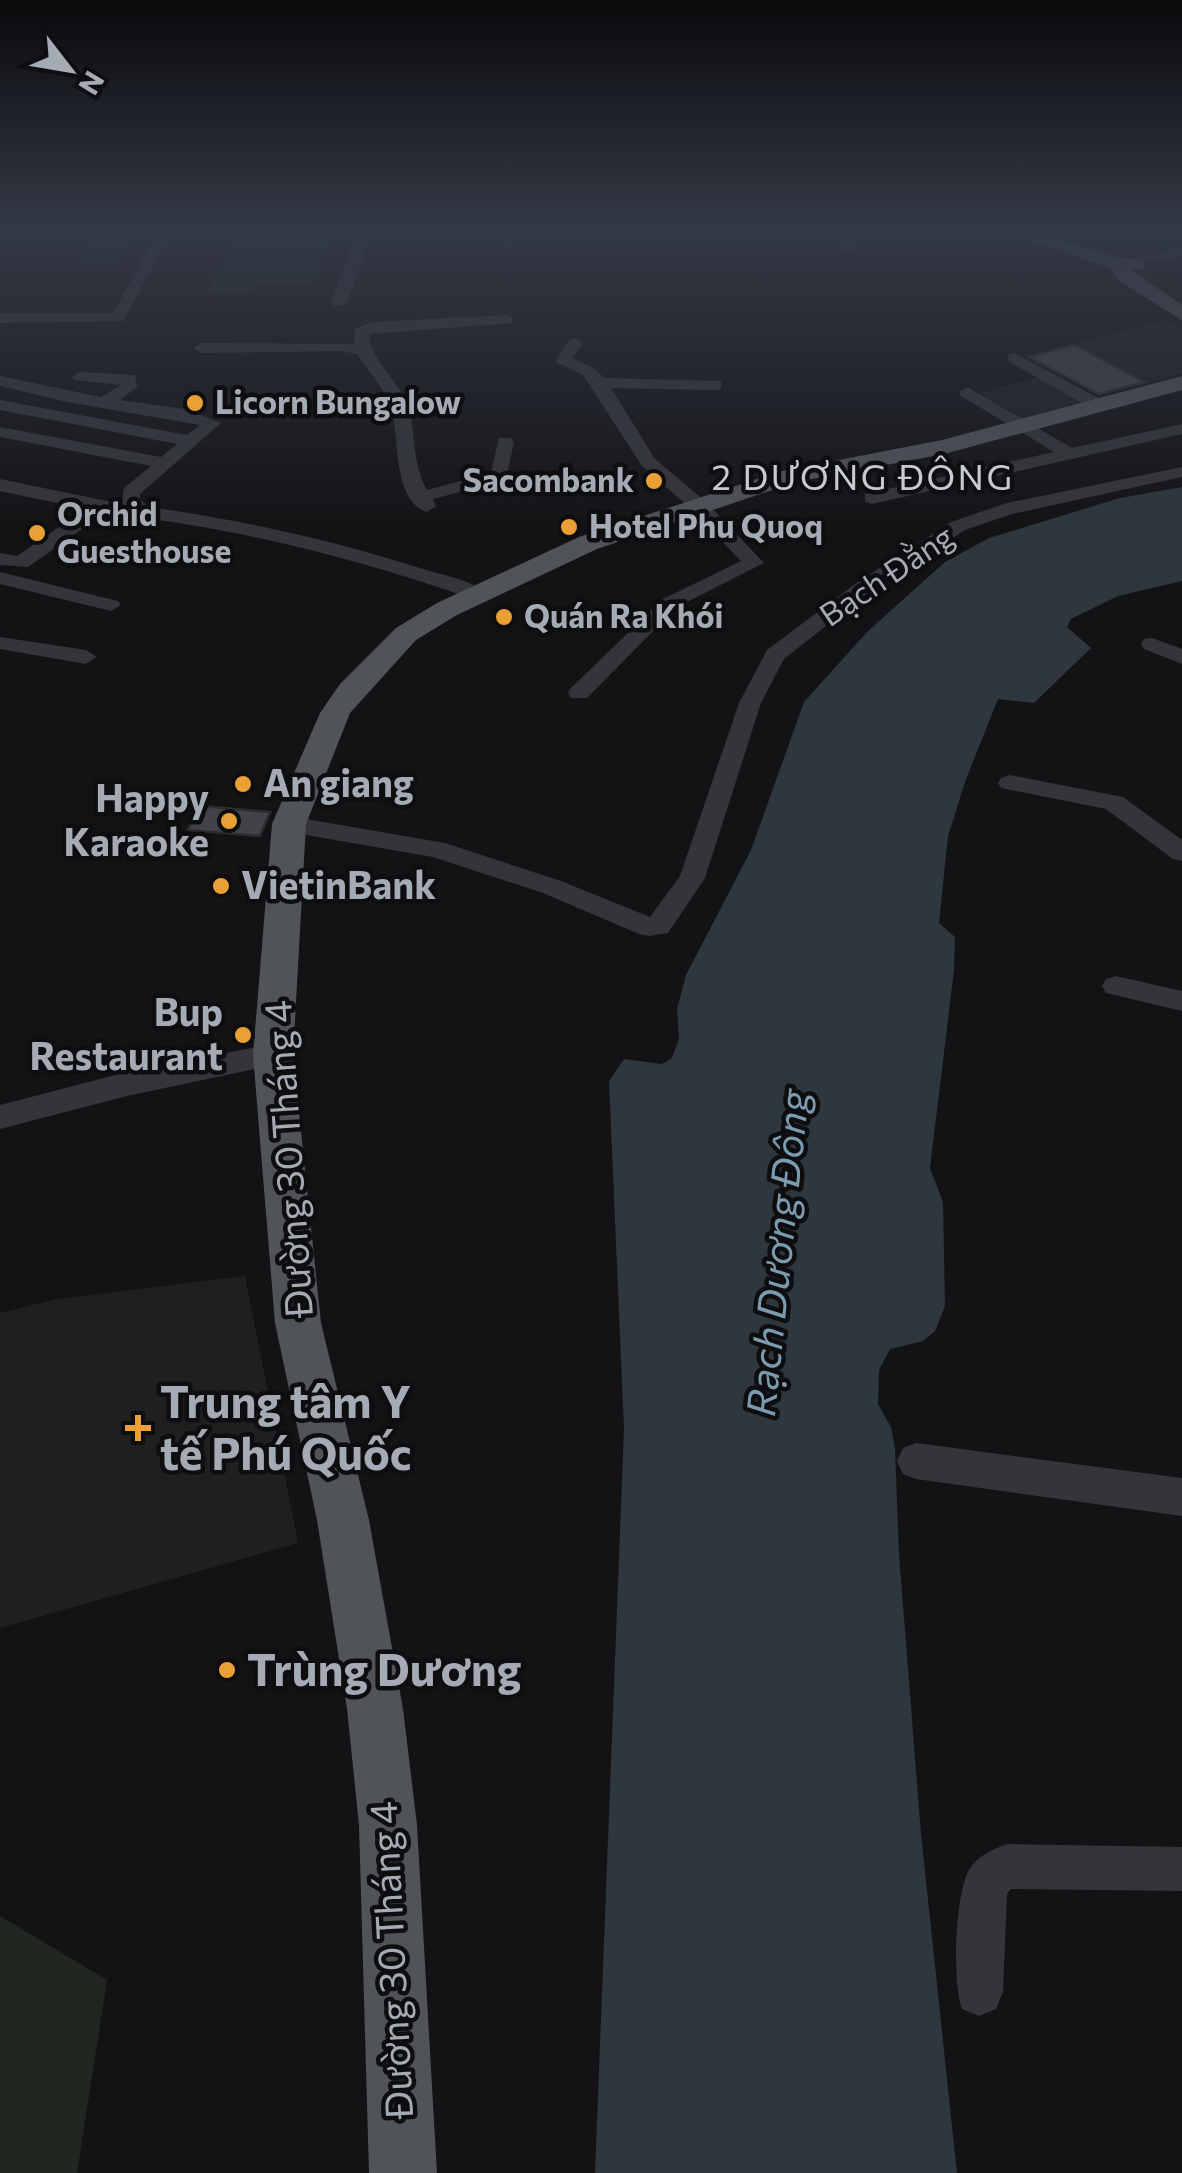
<svg xmlns="http://www.w3.org/2000/svg" width="1182" height="2173" viewBox="0 0 1182 2173" font-family="Commissioner,sans-serif">
  <style>
    .built { fill: #1f1f21 }
    .green { fill: #1f2720 }
    .water { fill: #2d373d }
    .building { fill: #424348; stroke: #2d2d30; stroke-width: 2.5 }
    .lines { fill: none; stroke-linecap: round; stroke-linejoin: round }
    .minor { fill: #343539; fill-rule: evenodd }
    .major { fill: #505358; fill-rule: evenodd }
    .poi-dot { fill: #eaa035; stroke: #0e0e10; stroke-width: 4 }
    .labels { text-anchor: middle; stroke-width: 9; stroke-linejoin: round; paint-order: stroke }
    .far-poi-label { font-size: 32px; font-weight: bold; fill: #a5abb4; stroke: #0e0e10; text-anchor: start }
    .far-street-label { font-size: 32px; fill: #a5abb4; stroke: #0e0e10 }
    .far-quarter-label { font-size: 35px; letter-spacing: 2.5px; fill: #c6cad1; stroke: #0e0e10 }
    .poi-label { font-size: 38px; font-weight: bold; fill: #a5abb4; stroke: #0e0e10; text-anchor: start }
    .street-label { font-size: 38px; fill: #a5abb4; stroke: #0e0e10 }
    .water-label { font-size: 40px; font-style: italic; fill: #7d9baf; stroke: #0e0e10 }
    .near-poi-label { font-size: 45px; font-weight: bold; fill: #a5abb4; stroke: #0e0e10; text-anchor: start }
  </style>
  <rect width="100%" height="100%" fill="#131315"/>
  <g class="built">
    <polygon points="1164,320 1182,328 1182,373 1150,383 1074,344"/>
    <polygon points="1044,376 1089,401 1019,420 976,394"/>
    <polygon points="245,1276 298,1543 0,1628 0,1313 57,1299"/>
  </g>
  <g class="green">
    <polygon points="281,226 334,226 315,285 259,285 252,293 206,294 232,240 276,240"/>
    <polygon points="93,236 134,236 120,262 77,263"/>
    <polygon points="0,1916 107,1980 77,2173 0,2173"/>
  </g>
  <polygon class="water" points="1182,487 1182,581 1118,596 1071,619 1067,627 1091,648 1034,703 998,699 966,779 948,836 939,923 955,937 954,970 930,1168 943,1202 945,1306 935,1331 923,1341 890,1349 879,1370 878,1404 891,1427 895,1449 899,1554 921,1834 957,2173 595,2173 624,1429 609,1081 624,1059 662,1064 672,1058 679,1039 677,1009 686,975 751,850 804,702 867,632 945,562 989,538 1120,498"/>
  <g class="building">
    <polygon points="1074,345 1145,382 1099,394 1029,357"/>
    <polygon points="200,806 270,812 260,836 188,830"/>
  </g>
  <g class="lines">
    <g class="minor">
      <polygon points="161,226 175,226 123,321 0,323 0,313 113,313"/>
      <polygon points="359,226 373,226 347,304 334,307 331,304"/>
      <polygon points="502,226 516,226 512,248 500,245"/>
      <polygon points="853,226 867,226 853,251 843,251 841,248"/>
      <polygon points="1182,248 1182,256 1138,263 1131,259"/>
      <path d="M507,315L512,317V323L369,334C372,363 397,378 407,404C417,433 411,462 427,490L491,473L499,438H511L514,442L506,480L433,499L436,506L427,512C389,499 402,428 388,400C380,384 367,369 357,354L341,351L202,353L194,348L202,343L354,344L355,329L372,322Z"/>
      <polygon points="575,338 583,343 573,358 595,369 604,378 721,381 721,389 715,390 611,388 655,459 705,501 764,563 677,607 587,698 571,698 568,693 571,688 663,599 741,561 691,509 642,466 583,375 558,363 556,360 569,340"/>
      <polygon points="1014,353 1106,402 1109,406 1094,410 1008,361 1008,355"/>
      <path d="M80,372L135,375L137,387L120,400L185,409L221,423L140,494V499L149,507C242,520 333,540 423,569C442,575 473,580 487,594L477,600L470,598C350,556 231,527 105,513L28,567L0,565V553L17,556L85,509L0,491V479L122,504L124,488L151,466L0,437V427L161,457L177,444L0,410V400L187,435L200,425L67,402L0,386V376L101,397L121,385L74,380L72,377Z"/>
      <polygon points="967,387 1072,448 1182,424 1182,434 872,504 865,502 865,494 1054,452 961,396 959,392"/>
      <polygon points="1182,467 1182,477 1012,514 965,530 869,592 784,659 761,703 705,878 668,933 649,936 639,934 543,893 433,857 289,832 277,824 289,816 445,843 561,881 650,917 680,876 739,703 767,650 855,584 951,522 1007,503"/>
      <polygon points="0,572 118,601 121,605 111,611 0,584"/>
      <polygon points="0,637 86,650 97,657 86,664 0,649"/>
      <polygon points="1152,638 1182,649 1182,664 1144,649 1141,644 1144,639"/>
      <polygon points="1010,775 1123,797 1182,840 1182,861 1173,859 1106,809 1001,788 998,783 1001,778"/>
      <polygon points="1116,976 1182,991 1182,1011 1106,993 1102,986 1106,979"/>
      <polygon points="273,1044 283,1047 288,1055 283,1063 127,1096 0,1129 0,1105 127,1072"/>
      <polygon points="916,1443 1182,1478 1182,1516 916,1479 903,1474 897,1461 903,1448"/>
      <path d="M1007,1844L1182,1847V1891L1011,1889L1007,1894L1003,1992L996,2009L979,2016L962,2009C952,1984 955,1894 969,1870C978,1855 992,1850 1007,1844Z"/>
    </g>
    <g class="major">
      <polygon points="988,226 1016,226 1119,258 1145,260 1145,268 1131,270 1182,305 1182,320 1119,281 1111,268"/>
      <polygon points="1182,376 1182,390 944,454 796,482 597,549 457,615 416,640 350,713 306,824 293,1055 321,1323 369,1520 403,1709 417,1825 437,2173 369,2173 359,1825 347,1709 317,1520 275,1323 253,1055 272,824 320,713 340,684 396,628 437,603 579,537 782,471 942,440"/>
    </g>
  </g>
  <linearGradient id="sky" x2="0" y2="1"><stop stop-color="#0a0a0c"/><stop offset="0.43" stop-color="#333946"/><stop offset="1" stop-color="#333946" stop-opacity="0"/></linearGradient>
  <rect width="1182" height="530" fill="url(#sky)"/>
  <g class="poi-dot">
    <circle cx="195" cy="403" r="10"/>
    <circle cx="654" cy="481" r="10"/>
    <circle cx="569" cy="527" r="10"/>
    <circle cx="37" cy="533" r="10"/>
    <circle cx="504" cy="617" r="10"/>
    <circle cx="243" cy="784" r="10"/>
    <circle cx="229" cy="821" r="10"/>
    <circle cx="221" cy="886" r="10"/>
    <circle cx="243" cy="1035" r="10"/>
    <path d="M133 1413h10v10h10v10h-10v10h-10v-10h-10v-10h10z"/>
    <circle cx="227" cy="1670" r="10"/>
  </g>
  <g class="labels">
    <g class="far-poi-label">
      <text x="215" y="414">Licorn Bungalow</text>
      <text x="634" y="492" text-anchor="end">Sacombank</text>
      <text x="57" y="526">Orchid<tspan x="57" dy="37">Guesthouse</tspan></text>
      <text x="589" y="538">Hotel Phu Quoq</text>
      <text x="524" y="628">Quán Ra Khói</text>
    </g>
    <g class="far-street-label">
      <text transform="translate(887 576) rotate(-34)" y="11">Bạch Đằng</text>
    </g>
    <g class="far-quarter-label">
      <text x="863" y="490">2 DƯƠNG ĐÔNG</text>
    </g>
    <g class="poi-label">
      <text x="263" y="797">An giang</text>
      <text x="209" y="812" text-anchor="end">Happy<tspan x="209" dy="44">Karaoke</tspan></text>
      <text x="241" y="899">VietinBank</text>
      <text x="223" y="1026" text-anchor="end">Bup<tspan x="223" dy="44">Restaurant</tspan></text>
    </g>
    <g class="street-label">
      <text transform="translate(289 1159) rotate(-94)" y="13">Đường 30 Tháng 4</text>
      <text transform="translate(392 1960) rotate(-93)" y="13">Đường 30 Tháng 4</text>
    </g>
    <g class="water-label">
      <text transform="translate(778 1253) rotate(-84)" y="14">Rạch Dương Đông</text>
    </g>
    <g class="near-poi-label">
      <text x="160" y="1418">Trung tâm Y<tspan x="160" dy="52">tế Phú Quốc</tspan></text>
      <text x="247" y="1686">Trùng Dương</text>
    </g>
  </g>
  <g transform="translate(70 70) rotate(121)" stroke="#0e0e10" stroke-width="8" paint-order="stroke">
  <path d="M0-8L18 38L0 25L-18 38Z" fill="#a5abb4"/>
  <text y="-15" font-size="28" font-weight="bold" text-anchor="middle" fill="#a5abb4">N</text>
  </g>
</svg>
